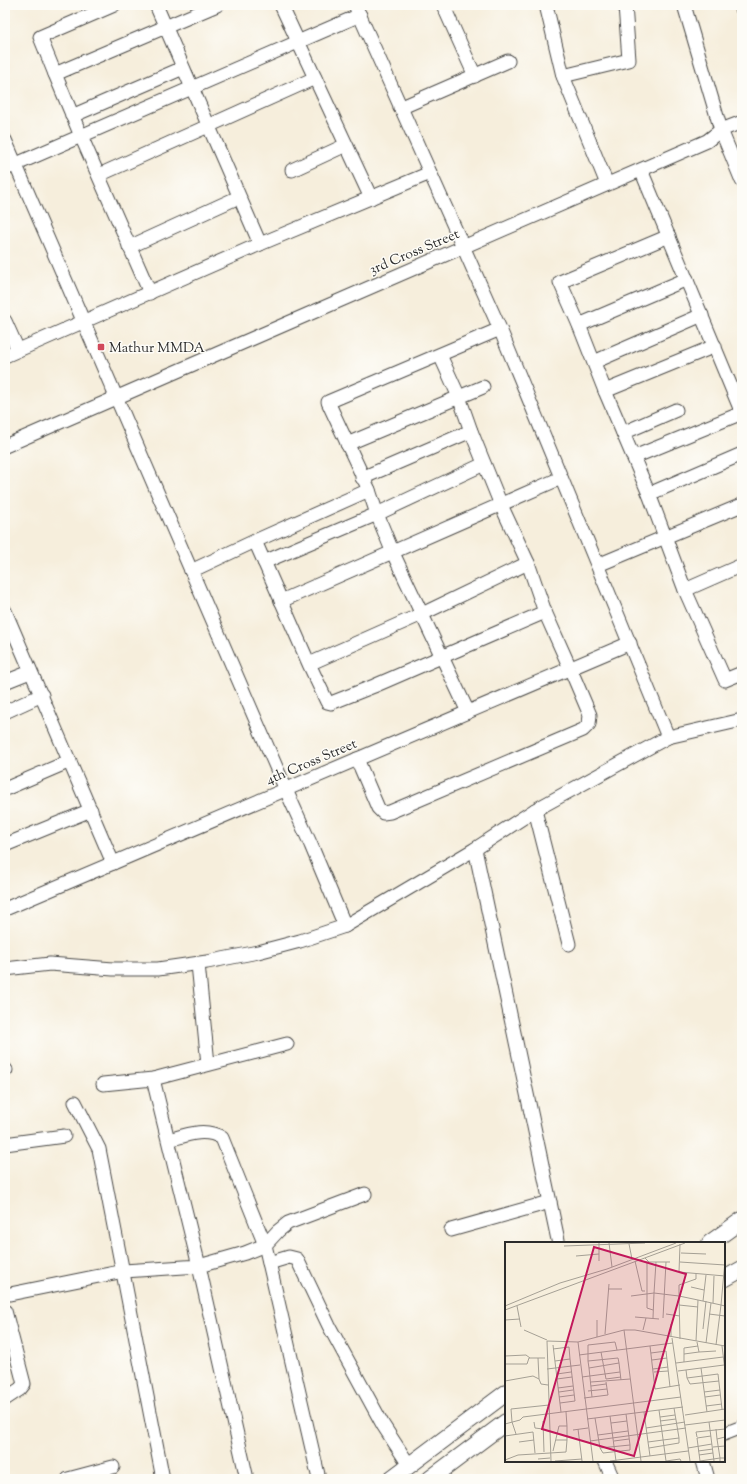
<svg xmlns="http://www.w3.org/2000/svg" width="747" height="1484" viewBox="0 0 747 1484" font-family="'Sorts Mill Goudy',serif">
  <style>
    .lines { fill: none; stroke-linecap: round; stroke-linejoin: round }
    .minor-casing { stroke: #494846; stroke-width: 15 }
    .major-casing { stroke: #494846; stroke-width: 18 }
    .minor { stroke: #fff; stroke-width: 13 }
    .major { stroke: #fff; stroke-width: 16 }
    .poi-dot { fill: #d1495b; stroke: #fdfcf7; stroke-width: 1.5 }
    .labels { text-anchor: middle; stroke-width: 3; stroke-linejoin: round; paint-order: stroke }
    .street-label { font-size: 14px; fill: #2b2b2b; stroke: #fdfcf7 }
    .poi-label { font-size: 14px; fill: #2b2b2b; stroke: #fdfcf7; text-anchor: start }
    .inset-road { fill: none; stroke: #a5a095; stroke-width: 1 }
    .view { fill: #c2185b; fill-opacity: 0.15; stroke: #c2185b; stroke-width: 2 }
    .inset-edge { fill: none; stroke: #2b2b2b; stroke-width: 2 }
  </style>
  <rect width="100%" height="100%" fill="#fdfcf7"/>
  <filter id="ink" filterUnits="userSpaceOnUse"><feTurbulence type="fractalNoise" baseFrequency=".025" numOctaves="2"/><feDisplacementMap in="SourceGraphic" scale="8" xChannelSelector="R" yChannelSelector="G"/><feConvolveMatrix kernelMatrix="1 2 1 2 8 2 1 2 1" color-interpolation-filters="sRGB"/></filter>
  <filter id="wash" filterUnits="userSpaceOnUse"><feTurbulence type="fractalNoise" baseFrequency=".012" numOctaves="4" result="noise"/><feDisplacementMap in="SourceGraphic" scale="16" xChannelSelector="R" yChannelSelector="G"/><feGaussianBlur stdDeviation="0.9" result="paint"/><feColorMatrix in="noise" values="0 0 0 0 0 0 0 0 0 0 0 0 0 0 0 0 0 1.4 0 .05"/><feComposite in="paint" operator="in"/></filter>
  <g filter="url(#wash)">
    <rect width="100%" height="100%" fill="#f6eedc"/>
  </g>
  <g filter="url(#ink)">
    <g class="lines">
      <g class="minor-casing">
        <g id="minor">
          <polyline points="156,5 260,244"/>
          <polyline points="281,5 371,198"/>
          <polyline points="355,5 500,329 668,737"/>
          <polyline points="443,5 475,76"/>
          <polyline points="546,5 563,76 629,60 625,5"/>
          <polyline points="684,5 721,130 742,181"/>
          <polyline points="741,5 742,9"/>
          <polyline points="55,74 40,37 114,5"/>
          <polyline points="563,76 607,184"/>
          <polyline points="400,108 508,61"/>
          <polyline points="72,116 183,68"/>
          <polyline points="5,140 286,790 311,845 345,926"/>
          <polyline points="5,169 360,15"/>
          <polyline points="292,170 346,145"/>
          <polyline points="641,170 742,413"/>
          <polyline points="99,175 315,78"/>
          <polyline points="669,236 560,282 579,325 605,391 649,494 685,590 725,680 742,673"/>
          <polyline points="129,247 239,197"/>
          <polyline points="150,293 81,136 55,74 217,5"/>
          <polyline points="5,321 18,350"/>
          <polyline points="579,325 687,279"/>
          <polyline points="440,355 459,397 471,431 501,505 528,563"/>
          <polyline points="5,356 260,244 430,173"/>
          <polyline points="594,362 702,315"/>
          <polyline points="605,391 715,346"/>
          <polyline points="623,433 676,410"/>
          <polyline points="347,444 483,387"/>
          <polyline points="5,446 707,141 721,130 742,122"/>
          <polyline points="634,457 742,413"/>
          <polyline points="362,478 471,431"/>
          <polyline points="369,490 328,402 500,329"/>
          <polyline points="649,494 742,454"/>
          <polyline points="255,541 309,664 422,614 528,563 545,612 374,686 331,703 327,702 309,664"/>
          <polyline points="264,562 377,514 393,553 468,712"/>
          <polyline points="598,565 742,505"/>
          <polyline points="191,571 255,541 369,490 377,514 484,464"/>
          <polyline points="685,590 742,565"/>
          <polyline points="281,601 561,478"/>
          <polyline points="5,611 113,863"/>
          <polyline points="5,682 30,672"/>
          <polyline points="5,712 42,695"/>
          <polyline points="357,759 378,808 383,813 390,812 583,730 589,724 590,715 570,668 545,612"/>
          <polyline points="5,789 70,761"/>
          <polyline points="535,810 569,944"/>
          <polyline points="5,845 91,810"/>
          <polyline points="475,849 558,1240"/>
          <polyline points="5,909 630,643"/>
          <polyline points="198,964 208,1064"/>
          <polyline points="5,969 50,964 113,969 158,969 207,962 258,952 300,941 345,926 475,849 535,810 668,737 742,720"/>
          <polyline points="5,1069 6,1070"/>
          <polyline points="103,1084 153,1079 287,1044"/>
          <polyline points="75,1102 99,1149 163,1479"/>
          <path d="M169,1140C186,1135 205,1127 222,1138L265,1245L319,1479"/>
          <polyline points="5,1144 64,1136"/>
          <polyline points="451,1230 550,1202"/>
          <polyline points="269,1263 289,1257 297,1259 329,1326 383,1425 409,1465"/>
          <polyline points="5,1295 124,1271 199,1266 153,1079"/>
          <polyline points="5,1311 24,1384 20,1389 5,1399"/>
          <polyline points="724,1434 742,1427"/>
          <polyline points="605,1461 613,1479"/>
          <polyline points="703,1461 708,1479"/>
          <polyline points="68,1479 113,1467"/>
          <polyline points="247,1479 199,1266 245,1253 265,1245 278,1231 288,1223 365,1194"/>
        </g>
      </g>
      <g class="major-casing">
        <g id="major">
          <polyline points="710,1243 742,1220"/>
          <polyline points="724,1279 742,1269"/>
          <polyline points="391,1479 506,1393"/>
          <polyline points="430,1479 506,1422"/>
        </g>
      </g>
      <use href="#minor" class="minor"/>
      <use href="#major" class="major"/>
    </g>
  </g>
  <rect class="poi-dot" x="97" y="343" width="8" height="8" rx="2"/>
  <g class="labels">
    <g class="street-label">
      <text transform="translate(414 251) rotate(-23)" y="5">3rd Cross Street</text>
      <text transform="translate(311 761) rotate(-23)" y="5">4th Cross Street</text>
    </g>
    <g class="poi-label">
      <text x="109" y="352">Mathur MMDA</text>
    </g>
  </g>
  <g transform="translate(505 1242)">
    <rect width="220" height="220" fill="#f6eedc"/>
    <path class="inset-road" d="M94,1V19M104,1L107,25M124,2L127,17M175,2L174,30L220,34M59,4L140,1M176,11L201,12M71,14L94,12M140,16L144,20H165M130,19L137,49H140M142,19V66L148,68M175,20L220,23M191,31V37L174,43V54L193,58L191,99M186,45L199,48M103,47H117M126,54L149,51L151,20M193,58L216,63L220,19M198,59L201,33M208,61L209,34M174,63L193,65M0,64L55,41L102,27L171,1M12,64L16,85M0,68L180,1M161,72L175,74M204,72L220,74M130,75L154,77M148,76L149,51L174,54L175,97M158,76L161,20M0,78L15,77M166,82V95M198,87L201,59M19,88L42,98M119,88L136,219M138,88L141,76M100,92L104,42M92,95V78M167,96L185,219M73,100L88,219M201,101L206,61M48,103L56,170M211,103L216,63L220,64M145,104L150,147L175,143M217,104L220,128M48,107L64,105L65,117L70,159L55,161M96,110L101,137L116,135M194,110L211,109M146,111L161,109L165,145M179,112L194,110L192,100M74,113L168,101M0,114L21,113L25,116M33,116L34,137M147,118L162,116M50,119L65,117M83,119V103L110,100L112,108M179,120V106L193,104M114,121L113,116L83,119L84,126L114,121L116,138M171,121L218,115M0,122H22L24,116H40M84,126L87,155M196,126L202,170M42,127L75,123M148,127L163,125M181,128L182,136L213,132L217,167M173,129L219,123M149,130L163,129M52,132L66,130M77,135L115,130M182,136L185,142L214,139M52,137L67,135M0,139L28,134L34,137L36,142L43,143M86,140L125,137M86,144L101,142M53,146L68,144M83,149L102,147M54,150L68,148M199,150L215,148M54,155L69,153M200,155L215,153M79,156L103,153L101,140M201,164L217,162M154,168L161,219M61,170L62,184M139,170L143,200L158,198L174,196L169,166M180,173L220,167M105,174L111,219M155,175L170,173M90,176L95,206L125,203L121,172M82,177L178,165M38,179L39,210M155,179L171,177M29,180L30,186L38,187M204,180L209,219M106,181L122,179M0,182L15,178L18,175L176,155M180,183L220,178M141,186L180,180M73,187L77,219M211,187L212,197L220,195M68,188L83,186M11,192L7,180L6,167L44,163M93,193L123,189M0,194L28,190L30,211M192,195L191,190L220,187M212,197L215,216H220M85,199L181,186M109,199L124,197M14,200L29,198M143,200L145,214M208,205L220,204M95,206L98,211L125,208V203M144,206L174,201V196M183,206L207,202M48,209L54,184H62V198H51M193,209L208,207M194,213L208,211M33,217L45,216M0,218L13,213L61,210L62,198M46,219L42,99L73,100L119,88H130L220,104M50,219L77,217M105,219L183,209M161,219L175,217L176,219M195,219L192,196L206,194M195,219L215,216V219"/>
    <path class="view" d="M89,5L181,32L129,214L37,187Z"/>
    <rect width="220" height="220" class="inset-edge"/>
  </g>
  <rect width="747" height="1484" fill="none" stroke="#fdfcf7" stroke-width="20"/>
</svg>
